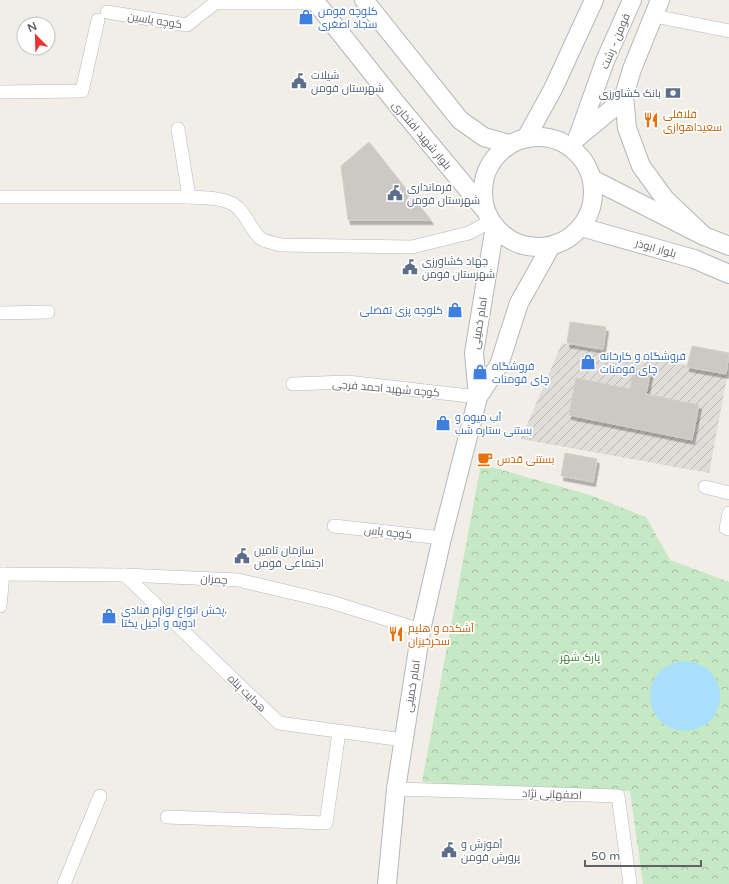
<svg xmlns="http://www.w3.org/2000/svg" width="729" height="884" viewBox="0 0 729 884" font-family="'Varela Round',Cairo,sans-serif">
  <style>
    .industrial { fill: url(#industrial-furrows) }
    .park { fill: url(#park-crowns) }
    .water { fill: #a9e0ff }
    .building { fill: #ccc9c4; stroke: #d6cfc5; filter: url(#shadow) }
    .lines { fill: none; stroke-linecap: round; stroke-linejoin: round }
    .street-casing { stroke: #b4b8bc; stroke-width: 14 }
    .secondary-casing { stroke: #b3b7bc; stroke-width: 20 }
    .street { stroke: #fff; stroke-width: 13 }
    .secondary { stroke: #fff; stroke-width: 18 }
    .labels { text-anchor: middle; stroke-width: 3.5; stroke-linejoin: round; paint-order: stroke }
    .shop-label { font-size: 11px; fill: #366cbe; stroke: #fff; text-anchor: start }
    .street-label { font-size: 11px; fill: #5f6368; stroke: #fff }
    .service-label { font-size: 11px; fill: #4e5e75; stroke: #fff; text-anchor: start }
    .food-label { font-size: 11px; fill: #c56008; stroke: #fff; text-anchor: start }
    .park-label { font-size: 11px; fill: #358233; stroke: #fff }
  </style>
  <defs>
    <pattern id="industrial-furrows" width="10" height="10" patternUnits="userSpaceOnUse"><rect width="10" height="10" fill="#e0ddd9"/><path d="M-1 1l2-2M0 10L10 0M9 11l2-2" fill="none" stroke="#b9b7b4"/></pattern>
    <pattern id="park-crowns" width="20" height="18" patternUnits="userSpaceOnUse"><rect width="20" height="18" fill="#c7e8c4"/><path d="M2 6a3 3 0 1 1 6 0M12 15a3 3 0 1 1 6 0" fill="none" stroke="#a5c0a3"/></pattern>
    <filter id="shadow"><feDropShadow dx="2.5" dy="4.5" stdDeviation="0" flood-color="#0004"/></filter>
  </defs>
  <rect width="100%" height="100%" fill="#f1eee7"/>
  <polygon class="industrial" points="562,343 594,350 728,372 709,473 521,439"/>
  <polygon class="park" points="481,464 590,495 646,517 670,560 729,582 729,884 643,884 630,791 492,788 422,782"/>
  <circle class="water" cx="685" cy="696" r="35"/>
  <g class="building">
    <polygon points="369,142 431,220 348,220 341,166"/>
    <polygon points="570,322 606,327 603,349 567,343"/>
    <polygon points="692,346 729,353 726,374 687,367"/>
    <polygon points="634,368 651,371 646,394 699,405 692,440 569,415 576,378 630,389"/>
    <polygon points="565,453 597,459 593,482 561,476"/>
  </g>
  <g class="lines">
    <g class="street-casing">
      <g id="street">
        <polyline points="107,12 187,25 215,3 316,3"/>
        <polyline points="654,16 729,31"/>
        <polyline points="0,92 82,91 98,20"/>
        <polyline points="178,129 189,197"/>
        <path d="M0,197H189C203,198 220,197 233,204C246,212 249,228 260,238C265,242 275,243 281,245L412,247L469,233L491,221"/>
        <polyline points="0,313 48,312"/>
        <polyline points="293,384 347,382 478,397"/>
        <polyline points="705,487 729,493"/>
        <polyline points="729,513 726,528 729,529"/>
        <polyline points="334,526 442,538"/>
        <polyline points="0,574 125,575 238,580 331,602 421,630"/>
        <polyline points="125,575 279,723 403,740"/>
        <polyline points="0,606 3,574"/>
        <polyline points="396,789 618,796 630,884"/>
        <polyline points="167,817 326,823 339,732"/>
        <polyline points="64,884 100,796"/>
      </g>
    </g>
    <g class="secondary-casing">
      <g id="secondary">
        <polyline points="314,0 396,103 485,210"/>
        <polyline points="364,0 460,120 484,137 509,144"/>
        <polyline points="624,96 627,128 641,166 665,199 704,236"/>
        <circle cx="538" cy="192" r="55"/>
        <polyline points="578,137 613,108 624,96 632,69 660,0"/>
        <polyline points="578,137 605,61 632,0"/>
        <polyline points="526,138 553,89 594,0"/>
        <polyline points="592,179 704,236 729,246"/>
        <polyline points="581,227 694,259 729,274"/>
        <polyline points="478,397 499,365 519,303 551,246"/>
        <polyline points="387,884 396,789 421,630 442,538 478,397 474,353 495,226"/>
      </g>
    </g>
    <use href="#street" class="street"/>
    <use href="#secondary" class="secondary"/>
  </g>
  <defs>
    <g id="shop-bare" transform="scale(1.2)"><path d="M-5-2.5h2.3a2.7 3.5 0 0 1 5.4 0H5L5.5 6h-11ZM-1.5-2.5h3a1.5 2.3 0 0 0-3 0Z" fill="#3f7fe0" stroke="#fff" stroke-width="2.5" paint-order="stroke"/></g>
    <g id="civic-bare" transform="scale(1.2)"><path d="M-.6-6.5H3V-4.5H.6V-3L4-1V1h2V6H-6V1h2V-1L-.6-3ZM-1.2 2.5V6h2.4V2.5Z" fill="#5c6f8a" stroke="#fff" stroke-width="2.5" paint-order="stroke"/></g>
    <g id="bank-bare" transform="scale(1.2)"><path d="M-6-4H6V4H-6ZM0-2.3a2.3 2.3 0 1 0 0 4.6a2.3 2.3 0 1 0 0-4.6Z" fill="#5c6f8a" stroke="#fff" stroke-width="2.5" paint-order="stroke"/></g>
    <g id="restaurant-bare" transform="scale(1.2)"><path d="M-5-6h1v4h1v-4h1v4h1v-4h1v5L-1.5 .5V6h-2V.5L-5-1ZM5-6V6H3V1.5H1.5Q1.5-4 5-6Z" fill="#e8710a" stroke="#fff" stroke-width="2.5" paint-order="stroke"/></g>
    <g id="cafe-bare" transform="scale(1.2)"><path d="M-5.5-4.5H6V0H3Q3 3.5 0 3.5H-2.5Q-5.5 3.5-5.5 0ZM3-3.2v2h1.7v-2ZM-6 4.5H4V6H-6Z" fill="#e8710a" stroke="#fff" stroke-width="2.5" paint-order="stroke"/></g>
  </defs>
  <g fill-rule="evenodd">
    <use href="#shop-bare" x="306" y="17"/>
    <use href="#civic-bare" x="299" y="81"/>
    <use href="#bank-bare" x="673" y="93"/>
    <use href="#restaurant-bare" x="651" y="120"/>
    <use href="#civic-bare" x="395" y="193"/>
    <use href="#civic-bare" x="410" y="267"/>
    <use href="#shop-bare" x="455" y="310"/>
    <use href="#shop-bare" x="588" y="362"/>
    <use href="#shop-bare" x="480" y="372"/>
    <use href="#shop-bare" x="443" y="423"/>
    <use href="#cafe-bare" x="485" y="459"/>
    <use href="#civic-bare" x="242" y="556"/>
    <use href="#shop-bare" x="109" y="616"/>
    <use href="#restaurant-bare" x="396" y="634"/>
    <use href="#civic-bare" x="449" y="850"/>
  </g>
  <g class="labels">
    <g class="shop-label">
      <text x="318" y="15">کلوچه فومن<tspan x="318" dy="13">سجاد اصغری</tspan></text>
      <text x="443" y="314" text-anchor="end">کلوچه پزی تفضلی</text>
      <text x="600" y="360">فروشگاه و کارخانه<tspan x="600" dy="13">چای فومنات</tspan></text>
      <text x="492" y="370">فروشگاه<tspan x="492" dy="13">چای فومنات</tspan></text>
      <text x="455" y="421">آب میوه و<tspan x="455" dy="13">بستنی ستاره شب</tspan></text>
      <text x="121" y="614">پخش انواع لوازم قنادی،<tspan x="121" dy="13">ادویه و آجیل یکتا</tspan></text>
    </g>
    <g class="street-label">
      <text transform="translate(155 20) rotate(9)" y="4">کوچه یاسین</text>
      <text transform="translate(615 41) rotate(-67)" y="4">فومن - رشت</text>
      <text transform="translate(422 135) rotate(50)" y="4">بلوار شهید افتخاری</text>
      <text transform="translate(656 248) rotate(16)" y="4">بلوار ابوذر</text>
      <text transform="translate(479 323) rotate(-81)" y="4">امام خمینی</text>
      <text transform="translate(386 388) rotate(5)" y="4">کوچه شهید احمد فرجی</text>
      <text transform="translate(388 532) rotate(6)" y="4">کوچه یاس</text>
      <text transform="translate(214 579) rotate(3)" y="4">چمران</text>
      <text transform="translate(412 686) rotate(-81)" y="4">امام خمینی</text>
      <text transform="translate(247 693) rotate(44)" y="4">هدایت پناه</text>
      <text transform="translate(552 794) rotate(2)" y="4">اصفهانی نژاد</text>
    </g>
    <g class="service-label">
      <text x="311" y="79">شیلات<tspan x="311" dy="13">شهرستان فومن</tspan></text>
      <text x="661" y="97" text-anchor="end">بانک کشاورزی</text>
      <text x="407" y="191">فرمانداری<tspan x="407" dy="13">شهرستان فومن</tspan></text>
      <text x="422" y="265">جهاد کشاورزی<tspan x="422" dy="13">شهرستان فومن</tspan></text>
      <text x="254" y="554">سازمان تامین<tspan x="254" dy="13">اجتماعی فومن</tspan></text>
      <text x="461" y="848">آموزش و<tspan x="461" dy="13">پرورش فومن</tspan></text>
    </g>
    <g class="food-label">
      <text x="663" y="118">فلافلی<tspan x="663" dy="13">سعیداهوازی</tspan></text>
      <text x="497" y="463">بستنی قدس</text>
      <text x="408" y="632">آشکده و هلیم<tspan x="408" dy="13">سحرخیزان</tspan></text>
    </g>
    <g class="park-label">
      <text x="580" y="661">پارک شهر</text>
    </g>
  </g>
  <g transform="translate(36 36) rotate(337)"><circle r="19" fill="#ffffff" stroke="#bfc1c3"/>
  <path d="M0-3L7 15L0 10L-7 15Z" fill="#ec3232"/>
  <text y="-6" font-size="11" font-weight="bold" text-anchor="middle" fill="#5f6368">N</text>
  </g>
  <path d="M585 860v6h116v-6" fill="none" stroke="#5f6368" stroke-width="2"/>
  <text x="591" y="860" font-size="12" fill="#5f6368" stroke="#ffffff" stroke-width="3" paint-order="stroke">50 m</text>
</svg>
